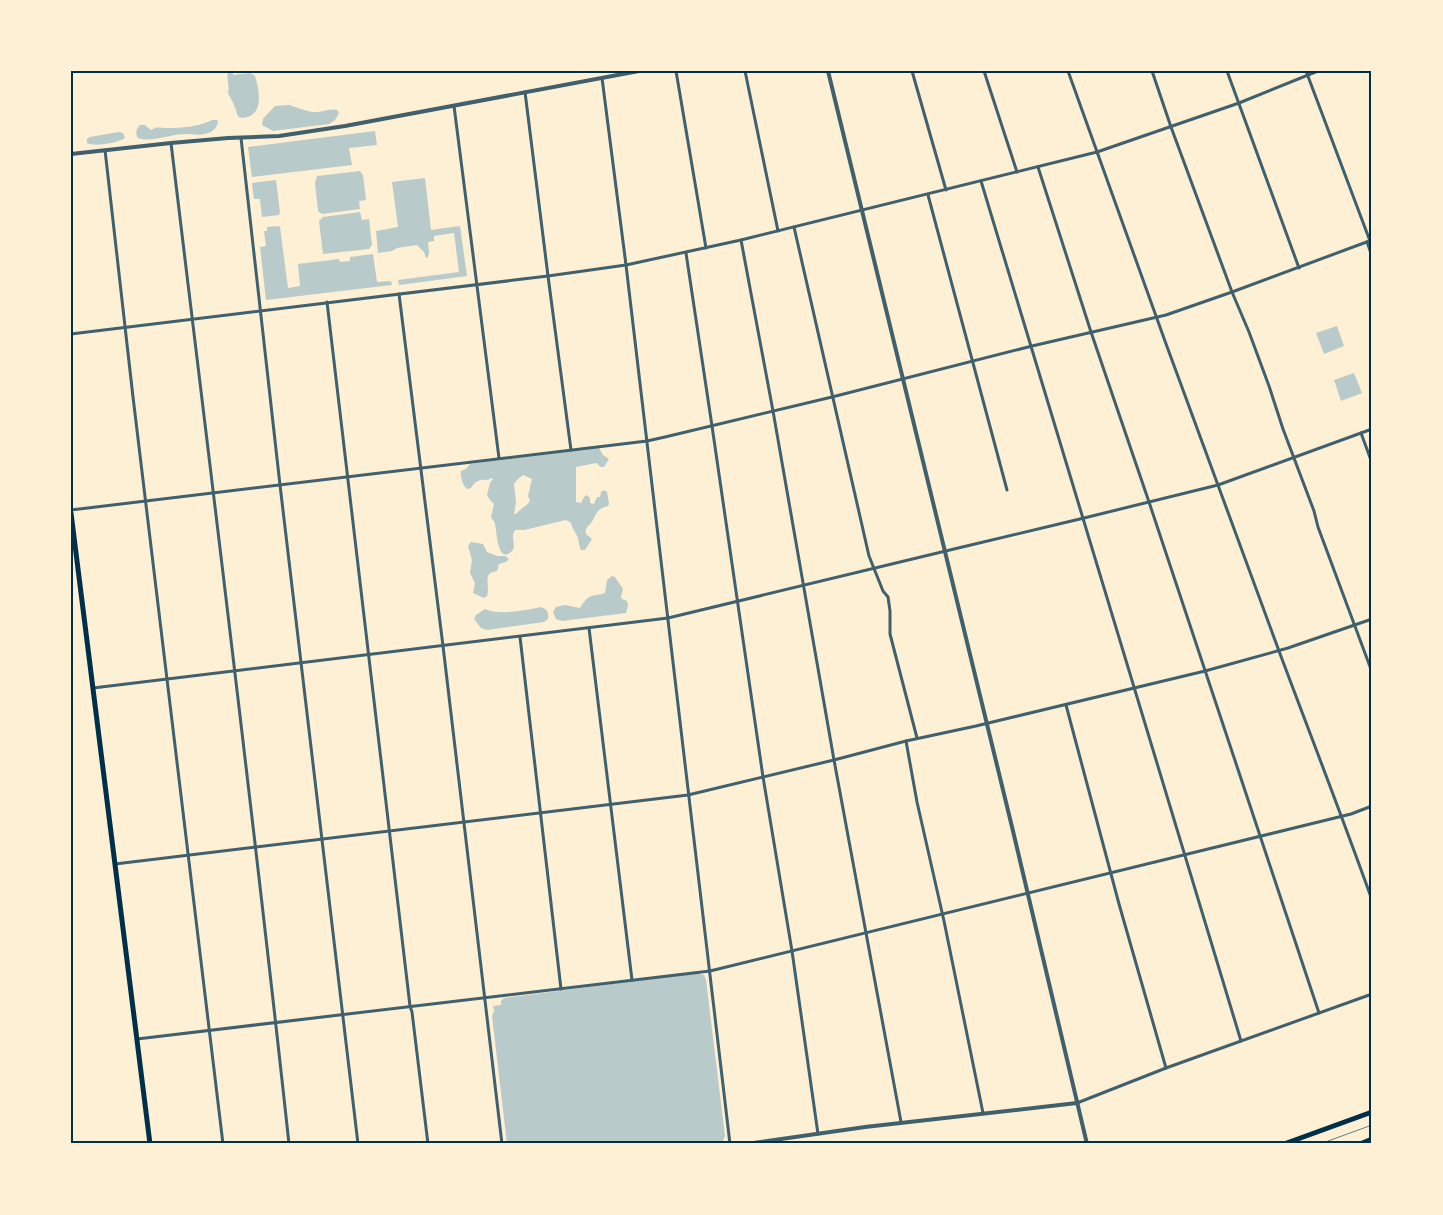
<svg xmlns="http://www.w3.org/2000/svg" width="1443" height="1215" viewBox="0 0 1443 1215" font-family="Mulish,sans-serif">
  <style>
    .green { fill: #b9caca; fill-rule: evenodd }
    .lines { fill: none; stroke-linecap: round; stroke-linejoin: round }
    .minor { stroke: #3f606c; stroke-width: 3 }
    .tertiary { stroke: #3f606c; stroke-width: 4 }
    .primary { stroke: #003049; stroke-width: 5 }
    .tram { stroke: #657d81; stroke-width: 1 }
    .neatline { fill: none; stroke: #003049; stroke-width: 2 }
  </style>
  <rect width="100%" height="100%" fill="#fdf0d5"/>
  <g class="green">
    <path d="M228,71H233V75L250,73L255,76C259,88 264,113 247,117C245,118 241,118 239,117C237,116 237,113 236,110C234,104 231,99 228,93C230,85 226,79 228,71Z"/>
    <path d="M289,105C296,107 305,111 313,112C321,113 329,108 337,110L339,113L335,120L329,124L273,131L262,125L263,119L275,106Z"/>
    <path d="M212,120H217L218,122C217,127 214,131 208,133C201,136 193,134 185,134C171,134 150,143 138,138C135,133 136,129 140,125H145L151,130C157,126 160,128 167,128C181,128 199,127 212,120Z"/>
    <polygon points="375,131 377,145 349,148 352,165 252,177 248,147"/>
    <path d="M119,132L123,133L125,138C117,143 95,147 87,143V139L90,137Z"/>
    <polygon points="360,171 363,175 366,200 359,201 360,209 322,214 318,211 315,183 317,176"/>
    <polygon points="425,178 431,230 460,226 467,276 399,285 398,280 459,272 454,233 434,236 434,241 428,242 429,252 428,257 426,258 424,252 417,245 397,248 392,251 378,253 376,231 398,227 392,182"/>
    <polygon points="276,180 280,212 279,215 262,217 260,199 254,199 252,183"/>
    <polygon points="360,212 362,220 369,219 372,245 369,249 323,254 319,221 323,217"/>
    <polygon points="279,226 280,227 288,288 300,286 298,264 339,259 340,262 350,261 350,257 373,254 377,282 391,281 392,285 266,300 260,247 266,246 264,231 267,231 267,227"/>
    <polygon points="1337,326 1344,346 1324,354 1316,333"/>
    <polygon points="1354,373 1362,393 1341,401 1334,380"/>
    <path d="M599,448L603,455L609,459L604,467H601L596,463L576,467V502L581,503L584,497L587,495L590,498V503L594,504L597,497H600L601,492L604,490L607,492L609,504L608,506C595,509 597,515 591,523C589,526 584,528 586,534C587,535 591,538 592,539L585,550H581C579,546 579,543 578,538C576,532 572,529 571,523L566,520L524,530H515C510,537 516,543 513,550C497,567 497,531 495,524C494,521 493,520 491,517L494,504L490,500L487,495L490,483L493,479L491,478L488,480C480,479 475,481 471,488L467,489C463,486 460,476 461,471L466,469L470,464ZM523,475L532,479L528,496L530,501C527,506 521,508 516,514H514L516,502L514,484L516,481Z"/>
    <path d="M471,542L483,544L487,552L497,556H505L509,559L506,562L499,564L497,571C481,573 491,585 487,596L484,598L473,593L475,583L470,573L472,560L468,546Z"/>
    <path d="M612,576L615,577L623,589L621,597L622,599L627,601L628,605L626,613L562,621L556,619L553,612L556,607L565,605L580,608C589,593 591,597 605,593L607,580Z"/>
    <path d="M541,607C547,609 549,612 548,619L544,622L487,630L481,628L474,619L476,615L485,609C498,616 526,610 541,607Z"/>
    <polygon points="696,973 704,975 706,980 725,1136 722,1143 507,1144 492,1016 494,1011 493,1006 501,1005 501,1001 504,998"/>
  </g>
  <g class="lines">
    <g class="minor">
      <polyline points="676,71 706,248"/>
      <polyline points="745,71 778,231"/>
      <polyline points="912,71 946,190"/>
      <polyline points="984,71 1017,172"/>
      <path d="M1068,71C1137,265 1207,458 1279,651C1310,734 1342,816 1372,900"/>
      <polyline points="1152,71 1171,127 1232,292 1249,332 1269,386 1283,429 1314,511 1318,527 1372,672"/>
      <polyline points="1227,71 1299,268"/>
      <polyline points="1306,71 1370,241"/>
      <polyline points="602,78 626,265 730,1144"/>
      <polyline points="525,92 548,276 571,450"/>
      <polyline points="454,106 499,458"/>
      <polyline points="241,138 280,485 358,1144"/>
      <path d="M171,143C211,476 253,810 289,1144"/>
      <polyline points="105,150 133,397 223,1144"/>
      <polyline points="1038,167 1091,332 1149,502 1319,1013"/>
      <polyline points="981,181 1241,1041"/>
      <polyline points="928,195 1007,490"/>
      <polyline points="794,227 869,556 883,591 888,597 890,611 890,634 917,738"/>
      <polyline points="741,240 773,411 834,760 901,1122"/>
      <polyline points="1367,242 1372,256"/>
      <polyline points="686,253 712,426 763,777 792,951 818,1134"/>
      <polyline points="399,294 443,646 502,1144"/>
      <polyline points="327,302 410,1006 412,1012 428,1144"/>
      <polyline points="71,334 548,276 626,265 741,240 1097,152 1239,103 1318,71"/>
      <polyline points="1361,433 1372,463"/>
      <polyline points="71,510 647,441 665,437 832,397 1032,346 1166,315 1232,292 1372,240"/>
      <polyline points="589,628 632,980"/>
      <polyline points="520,637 561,989"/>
      <polyline points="93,688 668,618 954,549 1084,518 1218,485 1372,429"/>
      <polyline points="1066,705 1119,904 1166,1068"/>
      <polyline points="906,741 917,802 944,921 983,1113"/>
      <polyline points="115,864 688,795 834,760 906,741 976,726 1205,671 1288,648 1372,619"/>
      <polyline points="137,1039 710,971 1351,814 1372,806"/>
      <polyline points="1077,1103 1166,1068 1372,994"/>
    </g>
    <g class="tertiary">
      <polyline points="828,71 1013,831 1087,1144"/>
      <polyline points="71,154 171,143 228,138 279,136 345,126 639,71"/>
      <polyline points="746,1144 865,1127 1077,1103"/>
    </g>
    <g class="primary">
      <polyline points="71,513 150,1144"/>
      <polyline points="1284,1144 1372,1112"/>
      <polyline points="1360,1144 1372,1139"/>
    </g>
    <polyline class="tram" points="1320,1144 1372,1125"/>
  </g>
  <rect width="1443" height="1215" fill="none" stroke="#fdf0d5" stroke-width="145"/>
  <rect x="72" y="72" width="1298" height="1070" class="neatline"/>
</svg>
